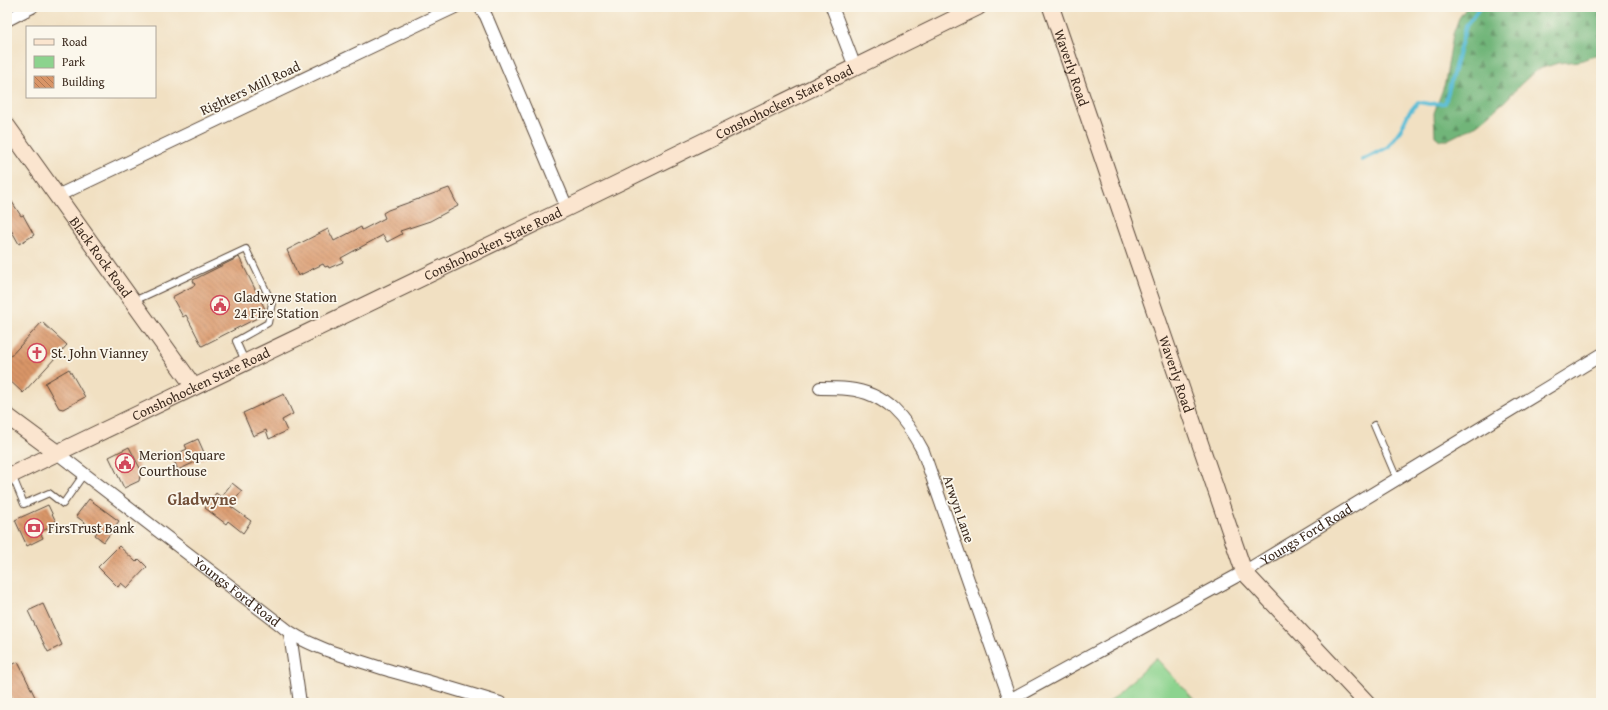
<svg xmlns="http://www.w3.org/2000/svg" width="1608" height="710" viewBox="0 0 1608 710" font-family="'Gentium Book Plus',serif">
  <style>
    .green { fill: #8cd38e; stroke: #647e56 }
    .forest { fill: url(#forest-firs); stroke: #56704c }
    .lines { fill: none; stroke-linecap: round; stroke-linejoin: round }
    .stream { stroke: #58bcd6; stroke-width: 4 }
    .building { fill: url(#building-back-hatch) }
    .lane-casing { stroke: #564537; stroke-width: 8 }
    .street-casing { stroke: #564537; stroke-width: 14 }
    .secondary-casing { stroke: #564537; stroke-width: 18 }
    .lane { stroke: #fff; stroke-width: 6 }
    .street { stroke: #fff; stroke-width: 12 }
    .secondary { stroke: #fbe5cf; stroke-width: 16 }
    .labels { text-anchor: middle; stroke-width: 3.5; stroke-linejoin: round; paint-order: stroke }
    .street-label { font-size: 14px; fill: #3b2a1e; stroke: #fbf7ec }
    .poi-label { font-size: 14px; fill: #3b2a1e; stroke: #fbf7ec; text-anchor: start }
    .quarter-label { font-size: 16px; font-weight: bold; fill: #724f38; stroke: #fbf7ec }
  </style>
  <defs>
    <pattern id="forest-firs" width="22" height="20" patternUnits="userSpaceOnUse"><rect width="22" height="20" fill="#71b579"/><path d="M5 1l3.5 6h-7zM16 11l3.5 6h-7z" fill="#5e9363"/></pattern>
    <pattern id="building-back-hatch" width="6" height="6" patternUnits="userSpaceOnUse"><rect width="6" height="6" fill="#d99567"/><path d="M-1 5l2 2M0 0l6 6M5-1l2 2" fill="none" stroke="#b17a54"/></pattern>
  </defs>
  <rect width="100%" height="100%" fill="#fbf7ec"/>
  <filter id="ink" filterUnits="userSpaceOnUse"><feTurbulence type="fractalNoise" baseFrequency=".025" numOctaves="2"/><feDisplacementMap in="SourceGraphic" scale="8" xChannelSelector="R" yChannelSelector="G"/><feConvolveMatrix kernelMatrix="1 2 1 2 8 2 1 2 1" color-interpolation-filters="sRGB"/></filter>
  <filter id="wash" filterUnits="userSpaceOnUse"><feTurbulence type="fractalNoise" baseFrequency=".012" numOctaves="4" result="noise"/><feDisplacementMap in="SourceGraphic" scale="16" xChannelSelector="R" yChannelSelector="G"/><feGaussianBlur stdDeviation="0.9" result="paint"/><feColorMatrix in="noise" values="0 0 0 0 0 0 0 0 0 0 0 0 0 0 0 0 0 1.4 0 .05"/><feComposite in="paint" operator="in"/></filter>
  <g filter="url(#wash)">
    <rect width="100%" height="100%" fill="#f1e0c2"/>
    <polygon class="green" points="1156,658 1197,703 1108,703"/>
    <polygon class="forest" points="1467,7 1601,7 1601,53 1580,61 1558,63 1536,70 1520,85 1505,101 1477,125 1447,140 1440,140 1435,136 1434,113 1445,83 1453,34 1459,18"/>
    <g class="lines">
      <polyline class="stream" points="1362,160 1388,147 1401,129 1408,114 1418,102 1430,104 1445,103 1466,26 1480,7"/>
    </g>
    <g id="blocks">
      <g class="building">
        <polygon points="449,188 458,206 430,221 400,231 402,234 387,242 383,235 341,258 343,262 329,268 328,266 325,267 323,264 298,276 287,250 328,229 334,241 361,227 362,230 385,218 383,213 388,210"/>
        <polygon points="7,194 21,216 23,215 34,235 19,244 10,228 7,230"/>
        <polygon points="239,257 266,311 265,314 202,346 186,315 183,317 172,297 195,285 193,280"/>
        <polygon points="42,322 67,345 23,393 7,378 7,360"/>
        <polygon points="69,369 85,397 63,409 59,408 45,383"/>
        <polygon points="284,394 293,414 282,420 287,431 269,439 266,430 253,436 243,413"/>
        <polygon points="198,439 206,457 178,470 172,456 187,449 185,445"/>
        <polygon points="129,447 141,470 139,481 124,488 109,457"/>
        <polygon points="232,483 242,491 230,506 251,521 243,533 228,521 226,524 205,508 216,493 221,497"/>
        <polygon points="89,499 119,521 104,542 95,535 97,532 76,516"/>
        <polygon points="48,505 57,524 40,532 43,538 27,546 15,520"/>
        <polygon points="119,546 136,562 139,559 147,567 127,588 121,583 118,587 98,567"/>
        <polygon points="43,604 62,645 48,652 28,611"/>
        <polygon points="18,662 38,703 14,703 7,689 7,667"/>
      </g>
    </g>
  </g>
  <g filter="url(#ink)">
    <use href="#blocks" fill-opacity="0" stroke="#564537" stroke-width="1"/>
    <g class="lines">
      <g class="lane-casing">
        <g id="lane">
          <polyline points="134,301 246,249 272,303 268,323 236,341 245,361"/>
          <polyline points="1374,425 1397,479"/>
          <polyline points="12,475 24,504 49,493 63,504 84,474"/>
        </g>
      </g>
      <g class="street-casing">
        <g id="street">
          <polyline points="480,7 486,16 567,208"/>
          <polyline points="832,7 855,67"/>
          <polyline points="7,20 32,7"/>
          <polyline points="57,196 455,7"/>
          <path d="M820,388C829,388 839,388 848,389C887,393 906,419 923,451L1010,700"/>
          <path id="s1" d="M57,453L282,626C305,647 361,661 391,671C428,681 464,692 500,703"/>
          <polyline points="290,634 300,703"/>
          <path id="s2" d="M1004,703L1244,572L1601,355"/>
        </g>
      </g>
      <g class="secondary-casing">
        <g id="secondary">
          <path id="s3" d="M1051,7L1244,572L1367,703"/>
          <path id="s4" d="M7,126L194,387"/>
          <polyline points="7,416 57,453"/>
          <path id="s5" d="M7,477L567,208L978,7"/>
        </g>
      </g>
      <use href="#lane" class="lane"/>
      <use href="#street" class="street"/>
      <use href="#secondary" class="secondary"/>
    </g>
  </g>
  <defs>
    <g id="civic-ring" transform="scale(1)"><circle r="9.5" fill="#fbf7ec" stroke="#d1495b" stroke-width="1.5"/><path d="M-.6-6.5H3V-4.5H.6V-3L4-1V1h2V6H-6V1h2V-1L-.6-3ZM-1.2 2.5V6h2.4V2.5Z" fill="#d1495b"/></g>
    <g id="church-ring" transform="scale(1)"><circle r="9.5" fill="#fbf7ec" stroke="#d1495b" stroke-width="1.5"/><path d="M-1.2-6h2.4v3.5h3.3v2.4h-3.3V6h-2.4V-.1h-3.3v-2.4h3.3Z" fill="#d1495b"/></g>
    <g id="bank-ring" transform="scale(1)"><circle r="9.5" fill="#fbf7ec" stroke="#d1495b" stroke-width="1.5"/><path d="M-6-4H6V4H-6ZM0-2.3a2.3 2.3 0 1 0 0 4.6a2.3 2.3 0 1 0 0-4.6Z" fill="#d1495b"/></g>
  </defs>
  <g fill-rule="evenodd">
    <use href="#civic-ring" x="220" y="305"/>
    <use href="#church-ring" x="37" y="353"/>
    <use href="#civic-ring" x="125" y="463"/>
    <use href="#bank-ring" x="34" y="528"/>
  </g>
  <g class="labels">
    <g class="street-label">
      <text dy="5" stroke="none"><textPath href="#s3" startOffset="64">Waverly Road</textPath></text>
      <text transform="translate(250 88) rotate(-25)" y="5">Righters Mill Road</text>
      <text dy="5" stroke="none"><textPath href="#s5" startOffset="863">Conshohocken State Road</textPath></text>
      <text dy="5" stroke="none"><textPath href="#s5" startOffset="539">Conshohocken State Road</textPath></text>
      <text dy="5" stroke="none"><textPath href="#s4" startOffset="161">Black Rock Road</textPath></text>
      <text dy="5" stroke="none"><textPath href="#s3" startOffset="388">Waverly Road</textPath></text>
      <text dy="5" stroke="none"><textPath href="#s5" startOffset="215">Conshohocken State Road</textPath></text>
      <text transform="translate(959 509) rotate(71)" y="5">Arwyn Lane</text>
      <text dy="5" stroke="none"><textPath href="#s2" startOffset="346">Youngs Ford Road</textPath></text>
      <text dy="5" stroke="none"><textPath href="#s1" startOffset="227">Youngs Ford Road</textPath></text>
    </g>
    <g class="poi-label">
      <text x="234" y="302">Gladwyne Station<tspan x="234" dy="16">24 Fire Station</tspan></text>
      <text x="51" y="358">St. John Vianney</text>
      <text x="139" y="460">Merion Square<tspan x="139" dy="16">Courthouse</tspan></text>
      <text x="48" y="533">FirsTrust Bank</text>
    </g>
    <g class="quarter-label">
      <text x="202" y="505">Gladwyne</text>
    </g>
  </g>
  <rect width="1608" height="710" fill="none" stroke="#fbf7ec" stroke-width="24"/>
  <rect x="26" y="26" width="130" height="72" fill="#fbf7ec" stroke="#aea59a"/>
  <rect x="34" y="39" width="20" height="6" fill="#fbe5cf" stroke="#aea59a"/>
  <text x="62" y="46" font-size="12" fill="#3b2a1e">Road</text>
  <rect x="34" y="56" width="20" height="12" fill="#8cd38e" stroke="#aea59a"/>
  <text x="62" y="66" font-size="12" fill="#3b2a1e">Park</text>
  <rect x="34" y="76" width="20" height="12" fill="url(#building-back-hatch)" stroke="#aea59a"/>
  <text x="62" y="86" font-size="12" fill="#3b2a1e">Building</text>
</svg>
